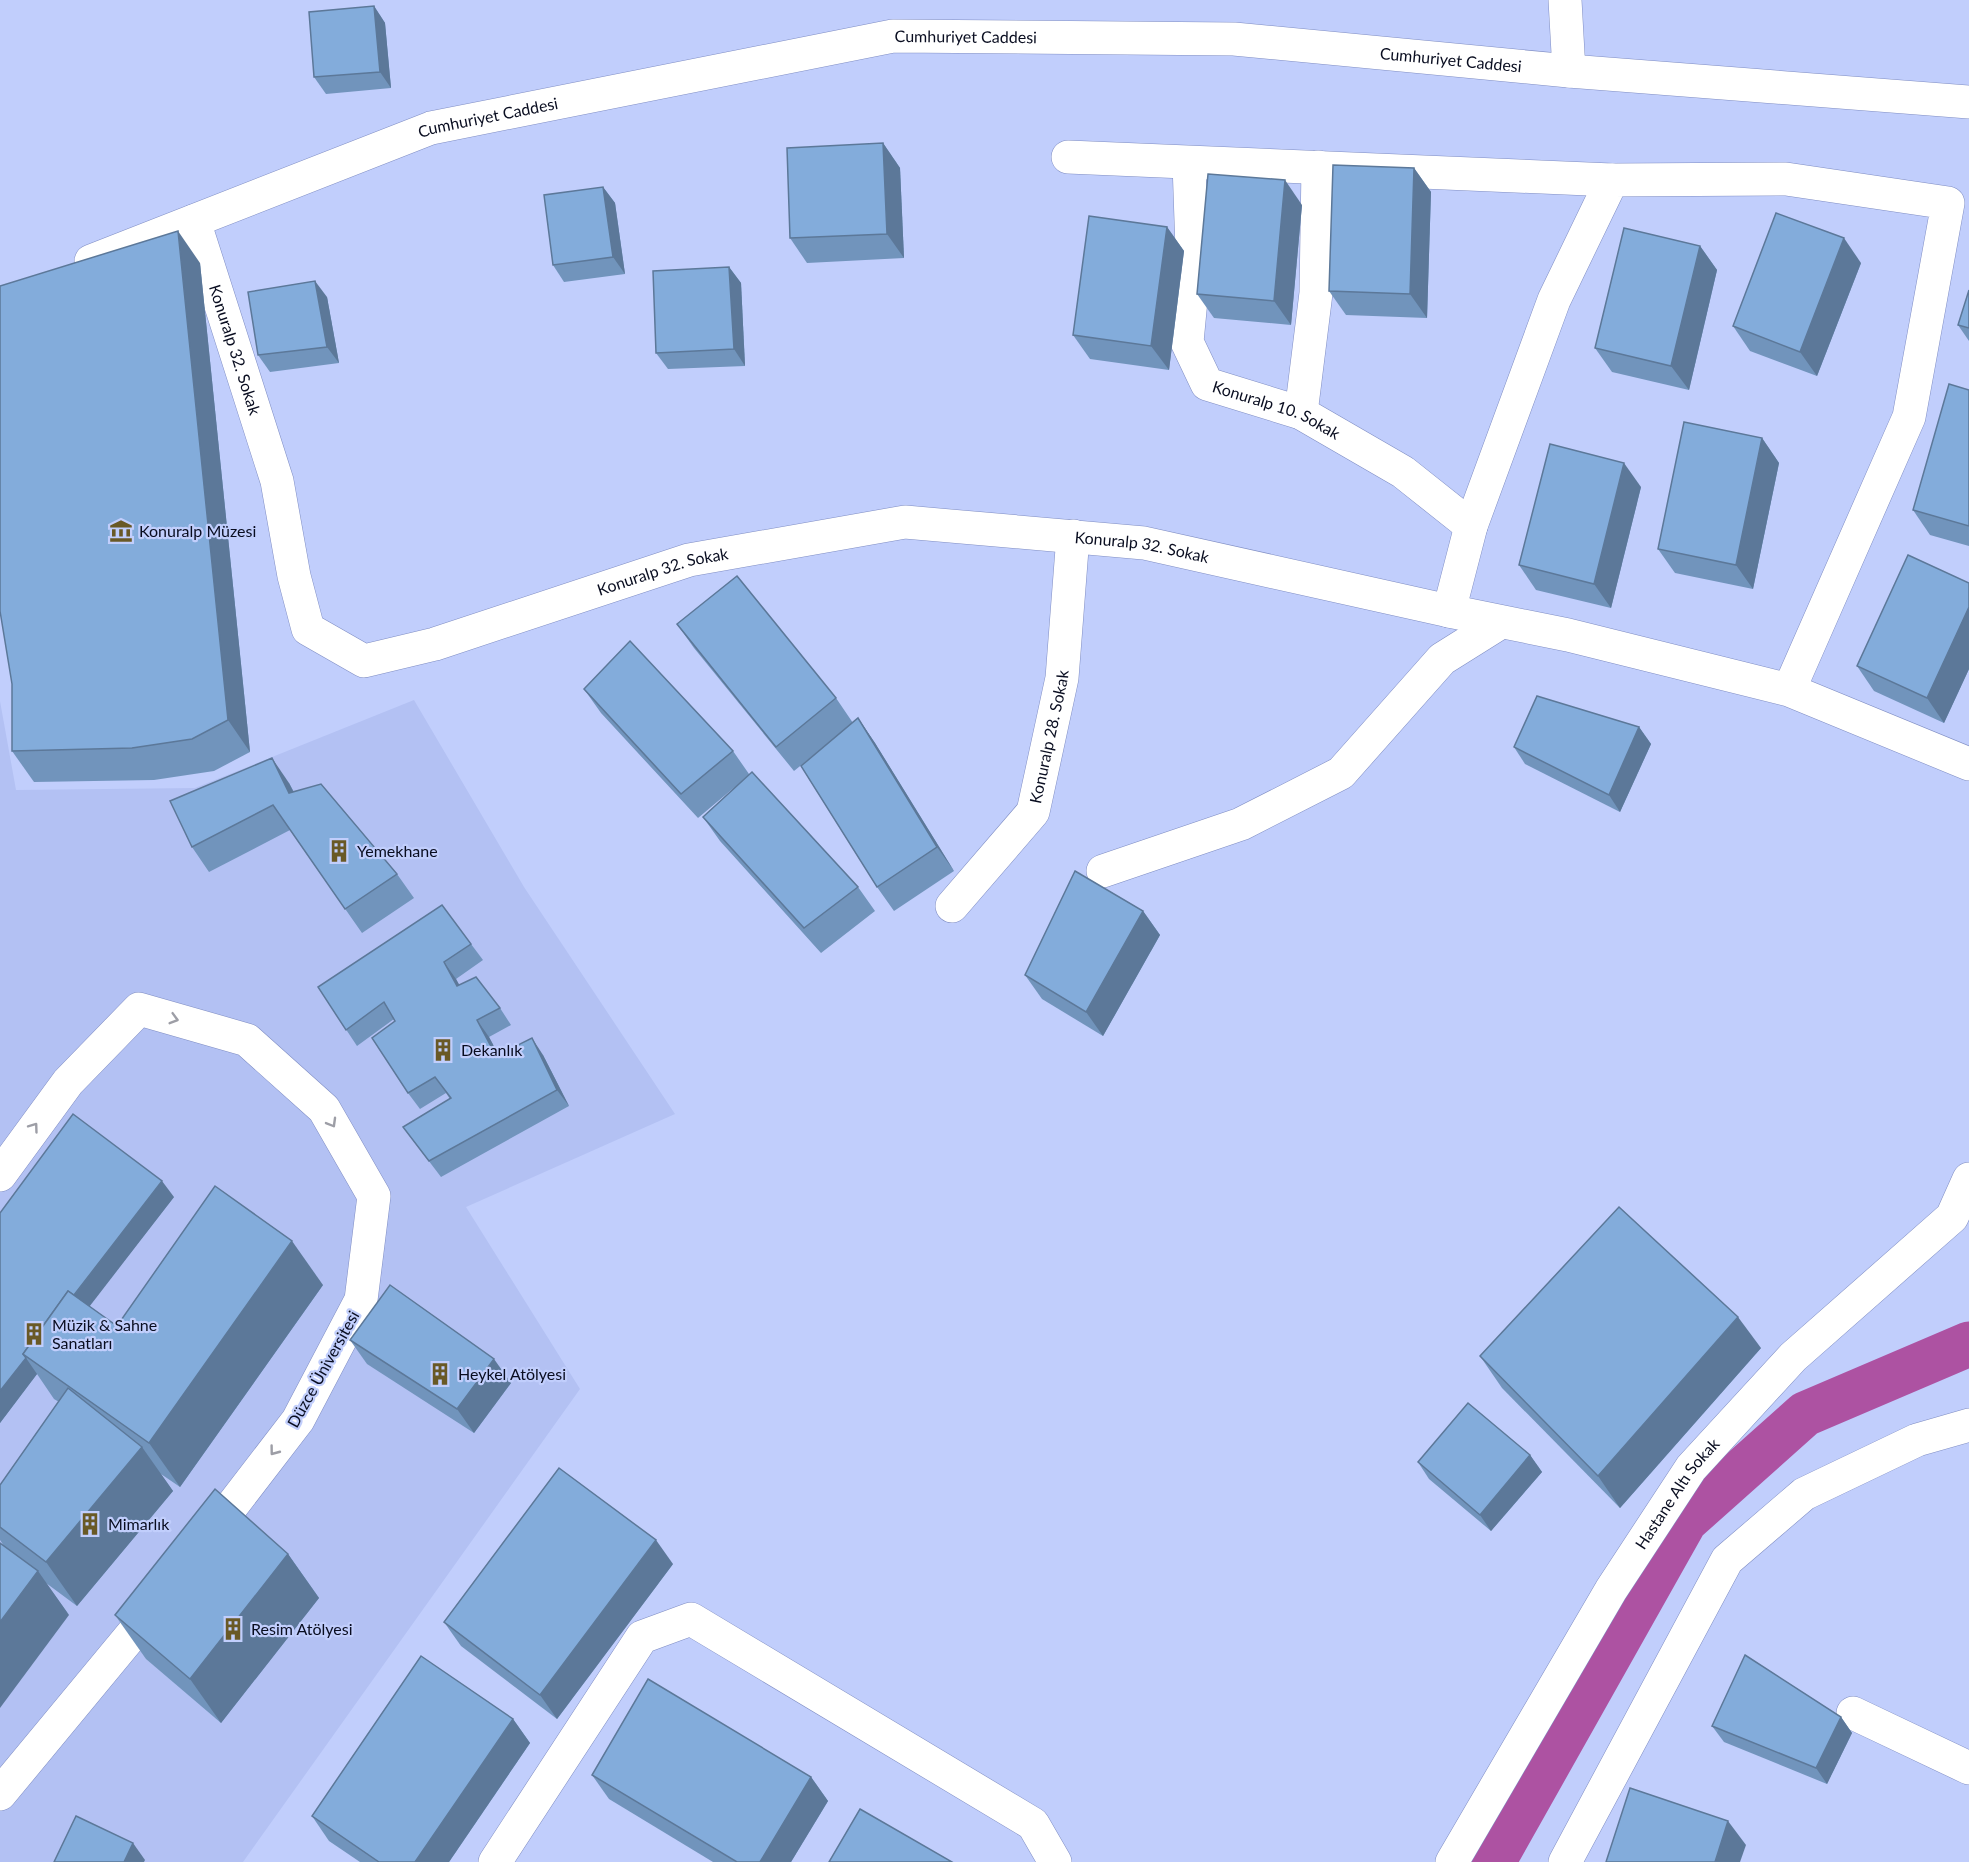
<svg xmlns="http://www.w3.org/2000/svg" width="1969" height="1862" viewBox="0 0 1969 1862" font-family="Lato,sans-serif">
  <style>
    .built { fill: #b3c1f3 }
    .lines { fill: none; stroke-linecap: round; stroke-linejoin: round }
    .canal { stroke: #ad52a2; stroke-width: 45 }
    .minor-casing { stroke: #7f8dc3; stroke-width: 34 }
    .minor { stroke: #fff; stroke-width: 33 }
    .wall { fill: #7194bc }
    .shaded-wall { fill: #5c7899 }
    .building { fill: #83acdb; stroke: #5c7899; stroke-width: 1.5 }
    .oneway { stroke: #9d9ea6 }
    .labels { text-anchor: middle; stroke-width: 4.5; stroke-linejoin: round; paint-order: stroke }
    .street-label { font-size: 16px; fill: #090d20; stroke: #c1cefc }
    .poi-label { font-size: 16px; fill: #090d20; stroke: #c1cefc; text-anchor: start }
  </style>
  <rect width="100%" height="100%" fill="#c1cefc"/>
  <polygon class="built" points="414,700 524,887 675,1114 466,1207 580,1389 243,1862 0,1862 0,701 16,790 195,788"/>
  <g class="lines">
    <polyline class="canal" points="1493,1862 1685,1521 1805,1414 1969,1344"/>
    <g class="minor-casing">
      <g id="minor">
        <polyline points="1565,0 1569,71"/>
        <polyline points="1068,157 1612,180"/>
        <path id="s1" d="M1189,163L1193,279L1187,342L1207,384L1301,413L1403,472L1471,526"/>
        <path id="s2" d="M194,221L277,481L294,576L308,629L364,661L435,644L689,560L905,522L1144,543L1449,611"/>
        <path id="s3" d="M91,261L431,128L893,36L1234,39L1569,71L1969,102"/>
        <polyline points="1301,413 1316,293 1318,167"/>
        <polyline points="1789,690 1909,417 1948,203 1786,179 1612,180 1554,300 1471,526 1449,611 1568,635 1789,690 1969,764"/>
        <polyline points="1103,871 1241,824 1341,773 1442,659 1501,622"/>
        <path id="s4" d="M952,906L1033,812L1062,678L1073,536"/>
        <polyline points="0,1175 68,1082 139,1009 247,1040 324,1109 374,1196 361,1300 298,1420 205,1541"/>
        <polyline points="1853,1713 1969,1768"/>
        <polyline points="0,1794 158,1603"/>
        <polyline points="495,1862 642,1637 691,1619 1033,1824 1055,1862"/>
        <path id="s5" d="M1452,1862L1611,1590L1691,1468L1793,1357L1952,1217L1969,1179"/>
        <polyline points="1565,1862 1727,1560 1804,1494 1917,1440 1969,1425"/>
      </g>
    </g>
    <use href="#minor" class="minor"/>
  </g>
  <g class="wall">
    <polygon points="374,6 385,23 391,88 326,94 314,77"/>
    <polygon points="883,143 900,168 904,258 807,263 790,238"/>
    <polygon points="1414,168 1431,192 1427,318 1346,315 1329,291"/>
    <polygon points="603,187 615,203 625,274 564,282 553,265"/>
    <polygon points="1302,205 1291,325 1214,318 1197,294"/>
    <polygon points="1167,227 1184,251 1169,370 1090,359 1073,335"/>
    <polygon points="1700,246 1717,270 1689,390 1612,372 1595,348"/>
    <polygon points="200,263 250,752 214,771 154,780 34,782 12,751"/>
    <polygon points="1861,263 1817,376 1750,351 1733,326"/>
    <polygon points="729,267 741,283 745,366 668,369 656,353"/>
    <polygon points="1969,290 1969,341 1958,325"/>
    <polygon points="327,297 339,363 270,372 258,355"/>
    <polygon points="1969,390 1969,546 1930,535 1913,510"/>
    <polygon points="1762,438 1779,463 1753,589 1675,573 1658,549"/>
    <polygon points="1641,487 1611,608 1536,590 1519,565"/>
    <polygon points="1969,583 1969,669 1944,723 1874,691 1857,666"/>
    <polygon points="677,624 836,698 853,723 858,718 875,743 954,871 894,911 877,887 836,737 794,771 694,648"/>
    <polygon points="584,689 733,751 749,774 858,887 875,911 821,953 720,841 703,817 736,786 698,818 601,713"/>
    <polygon points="1639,727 1651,744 1620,812 1525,764 1514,747"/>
    <polygon points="289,783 294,792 397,874 414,898 362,933 290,830 209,872 192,847"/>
    <polygon points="1143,911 1160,935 1103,1036 1042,999 1025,975"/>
    <polygon points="471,944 483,960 456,979 459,985 500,1008 511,1025 489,1037 498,1055 543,1055 569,1106 441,1177 403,1127 450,1099 446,1093 420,1109 408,1093 394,1019 357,1046 318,987"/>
    <polygon points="174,1197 89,1306 117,1326 323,1285 180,1487 161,1474 173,1491 77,1606 46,1583 69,1615 4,1546 0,1540 0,1485 59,1402 54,1399 37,1374 0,1423 0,1213"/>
    <polygon points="350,1340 511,1383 474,1433 367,1364"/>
    <polygon points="1761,1348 1620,1508 1502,1388 1480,1356"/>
    <polygon points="1530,1455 1542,1472 1491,1531 1429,1479 1418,1462"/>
    <polygon points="288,1554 319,1598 221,1723 146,1659 115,1615"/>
    <polygon points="673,1564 557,1719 461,1646 444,1622"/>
    <polygon points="1841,1717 1852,1733 1827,1784 1724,1742 1712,1726"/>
    <polygon points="513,1719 530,1743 449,1862 360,1862 329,1841 312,1816"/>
    <polygon points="592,1775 811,1777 828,1801 791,1862 713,1862 609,1799"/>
  </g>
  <g class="shaded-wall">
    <polygon points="374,6 385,23 391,88 380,72"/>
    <polygon points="883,143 900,168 904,258 887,234"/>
    <polygon points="1414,168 1431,192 1427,318 1410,294"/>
    <polygon points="1285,180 1302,205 1291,325 1274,301"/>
    <polygon points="603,187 615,203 625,274 613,257"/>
    <polygon points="1167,227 1184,251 1169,370 1151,346"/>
    <polygon points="178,231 200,263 250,752 228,720"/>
    <polygon points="1844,238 1861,263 1817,376 1800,352"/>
    <polygon points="1700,246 1717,270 1689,390 1671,366"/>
    <polygon points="729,267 741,283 745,366 734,349"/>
    <polygon points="315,281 327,297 339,363 327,347"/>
    <polygon points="1762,438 1779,463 1753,589 1736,565"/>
    <polygon points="1624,463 1641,487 1611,608 1594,584"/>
    <polygon points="1969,607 1969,669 1944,723 1927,698"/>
    <polygon points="858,718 875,743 954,871 937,847"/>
    <polygon points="1639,727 1651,744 1620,812 1609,795"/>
    <polygon points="272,758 289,783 306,817 289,793"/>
    <polygon points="1143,911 1160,935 1103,1036 1086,1012"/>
    <polygon points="444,962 456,979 469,1002 457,986"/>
    <polygon points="477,1020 489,1037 508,1072 496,1056"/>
    <polygon points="532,1038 543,1055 569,1106 557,1090"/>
    <polygon points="162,1181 174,1197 42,1368 27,1357"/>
    <polygon points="292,1241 323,1285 180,1487 149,1443"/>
    <polygon points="1738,1317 1761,1348 1620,1508 1598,1476"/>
    <polygon points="26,1358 37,1374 0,1423 0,1391"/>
    <polygon points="494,1359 511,1383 474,1433 457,1409"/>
    <polygon points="142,1447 173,1491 77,1606 46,1562"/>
    <polygon points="1530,1455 1542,1472 1491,1531 1480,1515"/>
    <polygon points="656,1540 673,1564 557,1719 540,1695"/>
    <polygon points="288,1554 319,1598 221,1723 190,1679"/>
    <polygon points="38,1571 69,1615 0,1708 0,1622"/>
    <polygon points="1841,1717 1852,1733 1827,1784 1816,1768"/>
    <polygon points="513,1719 530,1743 449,1862 415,1862"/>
    <polygon points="811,1777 828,1801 791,1862 760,1862"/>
    <polygon points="1728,1821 1746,1845 1740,1862 1715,1862"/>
    <polygon points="133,1843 145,1860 144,1862 124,1862"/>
  </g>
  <g class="building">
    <polygon points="374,6 380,72 314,77 309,12"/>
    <polygon points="883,143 887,234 790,238 787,148"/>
    <polygon points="1333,165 1414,168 1410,294 1329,291"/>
    <polygon points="1208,174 1285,180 1274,301 1197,294"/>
    <polygon points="603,187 613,257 553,265 544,195"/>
    <polygon points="1776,213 1844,238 1800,352 1733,326"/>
    <polygon points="1089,216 1167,227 1151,346 1073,335"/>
    <polygon points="1624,228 1700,246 1671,366 1595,348"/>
    <polygon points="178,231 228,720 192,739 132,748 12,751 12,684 0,611 0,286"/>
    <polygon points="729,267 734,349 656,353 653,271"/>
    <polygon points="315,281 327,347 258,355 248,292"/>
    <polygon points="1969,290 1969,328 1958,325"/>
    <polygon points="1949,384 1969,390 1969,526 1913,510"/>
    <polygon points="1684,422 1762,438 1736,565 1658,549"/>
    <polygon points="1550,444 1624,463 1594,584 1519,565"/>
    <polygon points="1908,555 1969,583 1969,607 1927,698 1857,666"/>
    <polygon points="737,576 836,698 776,747 677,624"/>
    <polygon points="630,641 733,751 681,794 584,689"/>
    <polygon points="1537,696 1639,727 1609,795 1514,747"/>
    <polygon points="858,718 937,847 877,887 801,766"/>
    <polygon points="272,758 289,793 321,784 397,874 345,909 273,805 192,847 170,801"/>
    <polygon points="752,772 858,887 804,928 703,817"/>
    <polygon points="1075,871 1143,911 1086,1012 1025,975"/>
    <polygon points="442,905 471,944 444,962 457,986 476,977 500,1008 477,1020 496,1056 532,1038 557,1090 429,1161 403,1127 451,1098 435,1077 408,1093 372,1038 395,1021 384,1002 346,1030 318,987"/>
    <polygon points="73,1114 162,1181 74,1295 68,1291 23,1354 26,1358 0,1391 0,1213"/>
    <polygon points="215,1186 292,1241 149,1443 23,1354 68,1291 117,1326"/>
    <polygon points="1619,1207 1738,1317 1598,1476 1480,1356"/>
    <polygon points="390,1285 494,1359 457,1409 350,1340"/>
    <polygon points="68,1388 142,1447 46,1562 0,1527 0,1485"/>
    <polygon points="1468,1403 1530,1455 1480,1515 1418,1462"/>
    <polygon points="559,1468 656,1540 540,1695 444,1622"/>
    <polygon points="215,1489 288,1554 190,1679 115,1615"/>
    <polygon points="0,1543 38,1571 0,1622"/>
    <polygon points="1745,1655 1841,1717 1816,1768 1712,1726"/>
    <polygon points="421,1656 513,1719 415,1862 379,1862 312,1816"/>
    <polygon points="648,1679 811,1777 760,1862 737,1862 592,1775"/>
    <polygon points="1630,1788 1728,1821 1715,1862 1606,1862"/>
    <polygon points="860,1809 952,1862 829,1862"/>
    <polygon points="76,1816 133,1843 124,1862 54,1862"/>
  </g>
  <defs><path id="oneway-chevron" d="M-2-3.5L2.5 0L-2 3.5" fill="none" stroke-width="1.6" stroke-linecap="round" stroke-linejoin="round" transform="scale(1.5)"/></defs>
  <g class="oneway">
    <use href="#oneway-chevron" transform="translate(174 1019) rotate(16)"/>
    <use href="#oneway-chevron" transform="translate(332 1123) rotate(60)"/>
    <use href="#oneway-chevron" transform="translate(34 1127) rotate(-54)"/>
    <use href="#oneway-chevron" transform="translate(274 1451) rotate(127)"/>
  </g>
  <defs>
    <g id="museum-bare" transform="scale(1.8)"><path d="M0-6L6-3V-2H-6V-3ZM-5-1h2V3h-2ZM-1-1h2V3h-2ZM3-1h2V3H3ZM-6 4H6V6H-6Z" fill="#695926" stroke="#c1cefc" stroke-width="2.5" paint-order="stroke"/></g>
    <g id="building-bare" transform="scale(1.8)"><path d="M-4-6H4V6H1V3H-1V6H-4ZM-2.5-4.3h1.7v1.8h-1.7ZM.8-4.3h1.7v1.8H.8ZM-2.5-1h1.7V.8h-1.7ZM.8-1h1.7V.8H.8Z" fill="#695926" stroke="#c1cefc" stroke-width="2.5" paint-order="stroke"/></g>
  </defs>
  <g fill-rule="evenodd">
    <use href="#museum-bare" x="121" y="531"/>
    <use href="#building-bare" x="339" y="851"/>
    <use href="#building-bare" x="443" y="1050"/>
    <use href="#building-bare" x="34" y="1334"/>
    <use href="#building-bare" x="440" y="1374"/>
    <use href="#building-bare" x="90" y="1524"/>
    <use href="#building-bare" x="233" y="1629"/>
  </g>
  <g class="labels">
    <g class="street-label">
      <text dy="6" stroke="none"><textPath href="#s3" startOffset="909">Cumhuriyet Caddesi</textPath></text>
      <text dy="6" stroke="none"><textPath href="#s3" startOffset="1395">Cumhuriyet Caddesi</textPath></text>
      <text dy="6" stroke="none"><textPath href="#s3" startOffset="423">Cumhuriyet Caddesi</textPath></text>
      <text dy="6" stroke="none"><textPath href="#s2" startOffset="135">Konuralp 32. Sokak</textPath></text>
      <text dy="6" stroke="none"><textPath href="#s1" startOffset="300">Konuralp 10. Sokak</textPath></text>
      <text dy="6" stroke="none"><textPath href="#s2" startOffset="1287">Konuralp 32. Sokak</textPath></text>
      <text dy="6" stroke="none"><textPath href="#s2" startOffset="801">Konuralp 32. Sokak</textPath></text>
      <text dy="6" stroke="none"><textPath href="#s4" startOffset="201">Konuralp 28. Sokak</textPath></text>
      <text transform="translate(323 1369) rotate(-61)" y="6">Düzce Üniversitesi</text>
      <text dy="6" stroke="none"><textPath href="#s5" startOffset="432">Hastane Altı Sokak</textPath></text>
    </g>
    <g class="poi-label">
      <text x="139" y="537">Konuralp Müzesi</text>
      <text x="357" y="857">Yemekhane</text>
      <text x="461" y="1056">Dekanlık</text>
      <text x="52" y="1331">Müzik &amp; Sahne<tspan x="52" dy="18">Sanatları</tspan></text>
      <text x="458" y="1380">Heykel Atölyesi</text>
      <text x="108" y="1530">Mimarlık</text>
      <text x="251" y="1635">Resim Atölyesi</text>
    </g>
  </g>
</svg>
